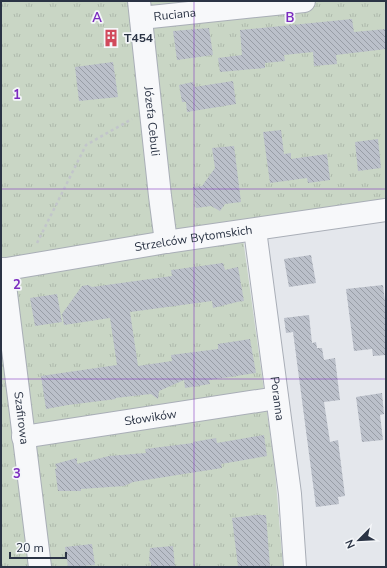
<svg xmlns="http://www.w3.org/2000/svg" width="387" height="568" viewBox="0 0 387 568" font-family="'Nunito Sans',sans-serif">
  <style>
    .park { fill: url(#park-tufts) }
    .building { fill: url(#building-back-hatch) }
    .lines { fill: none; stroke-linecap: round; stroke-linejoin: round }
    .minor-casing { stroke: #a9aeb7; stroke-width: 24 }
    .path { stroke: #c2c5cb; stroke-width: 2.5; stroke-dasharray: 3 3; stroke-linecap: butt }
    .minor { stroke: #f7f8fa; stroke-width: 22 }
    .grid { fill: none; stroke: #7b2cbf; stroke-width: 1; stroke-opacity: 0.55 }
    .labels { text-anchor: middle; stroke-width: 3.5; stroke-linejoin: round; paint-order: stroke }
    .street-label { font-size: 12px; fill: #2b3445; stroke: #f4f6f9 }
    .poi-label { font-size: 12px; font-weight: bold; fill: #2b3445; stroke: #f4f6f9; text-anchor: start }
    .grid-label { font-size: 13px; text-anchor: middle; font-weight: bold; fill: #7b2cbf; stroke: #f4f6f9; stroke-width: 3.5; stroke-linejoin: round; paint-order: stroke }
  </style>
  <defs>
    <pattern id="park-tufts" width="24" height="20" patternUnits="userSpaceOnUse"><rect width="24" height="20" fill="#c9d6c5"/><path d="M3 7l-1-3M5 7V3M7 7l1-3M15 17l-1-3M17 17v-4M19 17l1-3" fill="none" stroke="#adb8ab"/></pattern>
    <pattern id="building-back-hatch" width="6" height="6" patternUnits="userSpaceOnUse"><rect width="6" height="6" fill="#bbc0ca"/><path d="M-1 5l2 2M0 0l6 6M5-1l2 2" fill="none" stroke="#989da6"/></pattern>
  </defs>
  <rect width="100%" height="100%" fill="#e4e7ec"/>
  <polygon class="park" points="1,1 386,1 386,203 241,224 275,470 283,567 1,567"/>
  <g class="building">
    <polygon points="352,19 354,32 386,29 386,49 336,55 337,64 314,66 313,52 284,55 285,61 265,63 265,68 220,72 218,58 242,55 240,30"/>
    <polygon points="209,28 213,55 177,60 173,31"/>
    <polygon points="113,62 118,97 79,101 75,67"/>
    <polygon points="233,81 236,104 187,112 186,102 182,102 179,85 193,82 194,87"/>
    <polygon points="281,130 284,154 291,153 291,159 327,154 330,180 308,183 307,178 270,183 263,132"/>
    <polygon points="378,139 381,168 358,171 355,142"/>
    <polygon points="234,146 241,202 225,204 220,211 211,206 196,208 193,187 202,186 215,168 212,148"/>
    <polygon points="311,255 316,283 289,287 284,259"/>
    <polygon points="223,263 225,270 238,267 244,301 237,302 213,308 212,301 130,312 138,366 172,361 171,355 218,349 218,344 250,339 256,373 209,380 210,384 185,388 184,380 159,391 158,399 151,394 115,398 116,399 68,405 46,409 41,376 117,365 110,318 64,325 62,314 82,286 88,285 92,287 172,276 171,270"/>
    <polygon points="383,285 386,310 386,355 373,356 372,349 354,351 346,289"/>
    <polygon points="57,294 62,322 35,326 30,298"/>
    <polygon points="309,315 312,343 316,342 317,348 322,348 324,360 335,358 340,400 324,402 330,442 338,440 345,496 338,497 339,504 316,507 293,332 286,333 284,318"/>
    <polygon points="382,393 384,414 380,415 383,440 362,442 356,397"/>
    <polygon points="264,435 267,456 221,464 222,468 133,482 124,486 81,489 81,491 58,491 55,469 57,468 55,464 77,458 77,464 109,456 146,453 145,449 193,443 193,442 216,438 217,443"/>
    <polygon points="256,515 266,515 270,567 238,567 232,518"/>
    <polygon points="92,544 95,565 68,567 65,547"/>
    <polygon points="173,546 175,567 151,567 151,562 149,561 150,548"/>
  </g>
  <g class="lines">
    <g class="minor-casing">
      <g id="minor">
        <path id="s1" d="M139,1L160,196L166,242"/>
        <path id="s2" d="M141,18L304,1"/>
        <path id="s3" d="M255,230L290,494L295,567"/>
        <path id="s4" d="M3,269L40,567"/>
        <path id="s5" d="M1,270L166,242L386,210"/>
        <path id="s6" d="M23,437L277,398"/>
      </g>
    </g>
    <polyline class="path" points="37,243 86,145 132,119"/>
    <use href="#minor" class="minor"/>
  </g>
  <path class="grid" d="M194,1V567M1,189H386M1,379H386"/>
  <defs>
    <g id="building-bare" transform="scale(1.38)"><path d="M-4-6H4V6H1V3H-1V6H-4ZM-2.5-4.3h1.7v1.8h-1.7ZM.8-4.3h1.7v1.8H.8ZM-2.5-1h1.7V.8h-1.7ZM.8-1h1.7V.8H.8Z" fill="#d1495b" stroke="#f4f6f9" stroke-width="2.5" paint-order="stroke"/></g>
  </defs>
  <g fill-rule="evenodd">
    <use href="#building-bare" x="111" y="38"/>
  </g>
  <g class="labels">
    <g class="street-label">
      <text dy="4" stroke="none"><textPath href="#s2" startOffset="34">Ruciana</textPath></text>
      <text dy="4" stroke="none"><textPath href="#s1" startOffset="121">Józefa Cebuli</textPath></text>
      <text dy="4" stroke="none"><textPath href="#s5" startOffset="195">Strzelców Bytomskich</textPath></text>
      <text dy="4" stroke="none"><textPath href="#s3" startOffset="170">Poranna</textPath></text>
      <text dy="4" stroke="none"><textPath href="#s6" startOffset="129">Słowików</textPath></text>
      <text dy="4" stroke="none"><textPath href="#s4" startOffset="150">Szafirowa</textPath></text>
    </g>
    <g class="poi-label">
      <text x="124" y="42">T454</text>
    </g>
  </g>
  <g class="grid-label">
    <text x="97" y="22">A</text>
    <text x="290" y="22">B</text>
    <text x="17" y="99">1</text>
    <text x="17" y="289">2</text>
    <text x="17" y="478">3</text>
  </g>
  <rect width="387" height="568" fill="none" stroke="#2b3445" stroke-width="4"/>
  <g transform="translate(359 540) rotate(246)" stroke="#f4f6f9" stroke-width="3" paint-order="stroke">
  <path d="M0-3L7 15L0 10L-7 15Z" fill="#2b3445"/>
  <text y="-6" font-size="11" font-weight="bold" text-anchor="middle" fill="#2b3445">N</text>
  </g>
  <path d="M10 552v6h56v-6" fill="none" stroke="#2b3445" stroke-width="2"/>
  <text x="16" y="552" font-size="12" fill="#2b3445" stroke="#f4f6f9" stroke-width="3" paint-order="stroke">20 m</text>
</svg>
